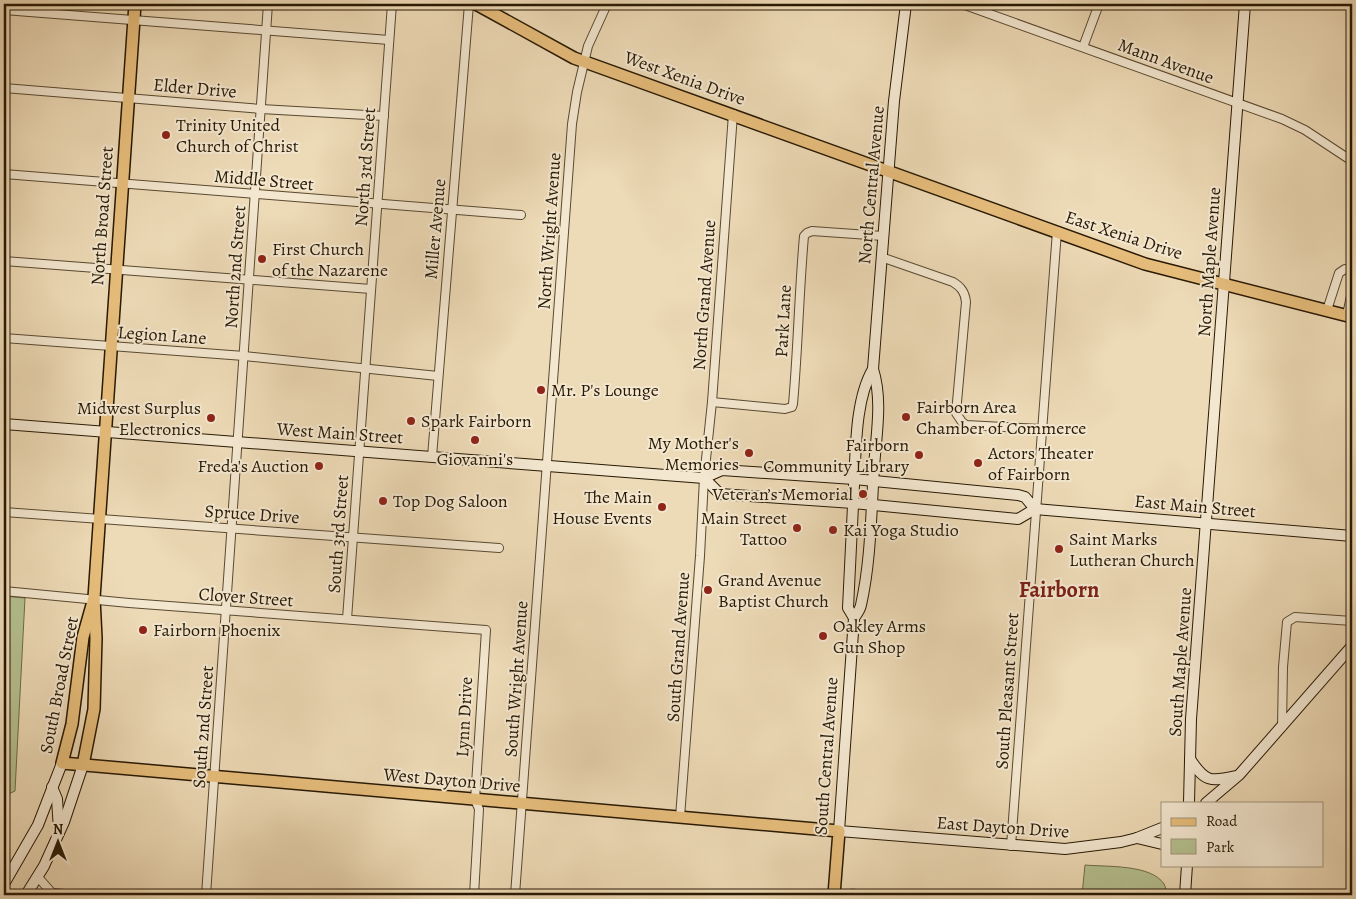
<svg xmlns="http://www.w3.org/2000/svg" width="1356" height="899" viewBox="0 0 1356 899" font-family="Alegreya,serif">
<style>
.green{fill:#b5c090;stroke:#6e6c4a}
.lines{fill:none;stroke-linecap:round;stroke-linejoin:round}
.street-casing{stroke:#594930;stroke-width:10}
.secondary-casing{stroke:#281904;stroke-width:12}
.primary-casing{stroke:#281904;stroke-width:14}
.street{stroke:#f3e7d0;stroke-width:8}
.secondary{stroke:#f3e7d0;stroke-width:10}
.primary{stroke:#e6bd7b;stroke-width:11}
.rail{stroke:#281904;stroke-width:2.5;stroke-dasharray:9 9;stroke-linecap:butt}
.poi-dot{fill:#8f2418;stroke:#f3e7d0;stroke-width:2}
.labels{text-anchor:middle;stroke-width:4;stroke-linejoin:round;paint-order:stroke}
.street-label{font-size:18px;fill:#281904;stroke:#f3e7d0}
.poi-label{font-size:18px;fill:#281904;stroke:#f3e7d0;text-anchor:start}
.district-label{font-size:22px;font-weight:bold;fill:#7a1f14;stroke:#f3e7d0}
</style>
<rect width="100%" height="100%" fill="#eddab6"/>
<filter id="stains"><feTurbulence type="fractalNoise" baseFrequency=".004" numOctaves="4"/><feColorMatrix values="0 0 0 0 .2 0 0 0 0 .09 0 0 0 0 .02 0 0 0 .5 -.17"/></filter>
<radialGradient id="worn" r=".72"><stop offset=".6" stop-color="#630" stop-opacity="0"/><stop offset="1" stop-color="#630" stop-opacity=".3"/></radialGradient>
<g class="green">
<polygon points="4,596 25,598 15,791 4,796"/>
<path d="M1085,865C1106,867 1151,864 1164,884C1166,887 1166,892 1168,895H1082Z"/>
<polygon points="851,889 922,895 850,895"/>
</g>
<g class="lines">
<defs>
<g id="street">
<polyline points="962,4 1282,119 1305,130 1352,161"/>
<polyline points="4,10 389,40"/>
<polyline points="1083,47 1099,4"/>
<polyline points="4,88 261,109 384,116"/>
<polyline points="4,174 521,215"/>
<path d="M881,257L953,282C961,287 965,292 966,302L956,413L962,422L966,425L1041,429"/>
<polyline points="4,261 371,289"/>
<polyline points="1327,310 1339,273 1345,269 1352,271"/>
<polyline points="1347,315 1352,291"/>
<polyline points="4,338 244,356 438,376"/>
<path d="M712,402L785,409L792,407L793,404C798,348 799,292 804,236L807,233L812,231L883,236"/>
<polyline points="432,457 469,4"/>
<polyline points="4,512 499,548"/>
<polyline points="4,591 129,603 486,630 475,800 479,809 474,895"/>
<polyline points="347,619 392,4"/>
<polyline points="1282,727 1283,667 1287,622 1295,617 1352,621"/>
<polyline points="680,817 700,556 704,478 712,402 733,114"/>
<polyline points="1011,846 1057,231"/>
<polyline points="37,876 52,893 76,895"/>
<polyline points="206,895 268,4"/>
<polyline points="515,895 572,124 577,92 588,46 607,4"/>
</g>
<g id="secondary">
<path d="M906,4L894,101L873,369C883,401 876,435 874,468C871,513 871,560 861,605C860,610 857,614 854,618L839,831L1065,849L1121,842L1137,838L1162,828"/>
<polyline points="4,424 704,478 722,470 854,479 1018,495 1025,497 1035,509"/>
<polyline points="704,478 720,494 853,503 1018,519 1035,509 1352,536"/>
<path d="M854,618L848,608C850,567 852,526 854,485C856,450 855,399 873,369"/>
<path d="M1190,759C1205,782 1210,782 1236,776"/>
<polyline points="52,787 57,799 59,830"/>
<polyline points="1189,803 1191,719 1245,4"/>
<polyline points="1206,803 1239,775 1352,646"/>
<polyline points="1137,838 1162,844"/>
<polyline points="4,884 38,825 62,763"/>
<polyline points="26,895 44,866 64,822 83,765"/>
<polyline points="1185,895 1187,865"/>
</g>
<g id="primary">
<polyline points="476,4 574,58 1145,264 1352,317"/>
<polyline points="94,598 83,637 72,724 62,763 839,831 834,895"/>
<polyline points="83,765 94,709 96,638 94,598 135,4"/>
</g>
</defs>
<use href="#street" class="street-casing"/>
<use href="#secondary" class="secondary-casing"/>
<use href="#primary" class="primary-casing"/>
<use href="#street" class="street"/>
<use href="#secondary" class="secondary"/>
<use href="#primary" class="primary"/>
<polyline class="rail" points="1349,895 1352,891"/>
</g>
<g class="poi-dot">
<circle cx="166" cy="135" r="5"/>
<circle cx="262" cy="259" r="5"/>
<circle cx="541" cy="390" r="5"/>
<circle cx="906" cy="417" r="5"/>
<circle cx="211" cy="418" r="5"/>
<circle cx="411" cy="421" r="5"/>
<circle cx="475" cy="440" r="5"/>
<circle cx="749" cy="453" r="5"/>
<circle cx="919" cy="455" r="5"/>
<circle cx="978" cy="463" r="5"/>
<circle cx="319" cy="466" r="5"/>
<circle cx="863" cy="494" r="5"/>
<circle cx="383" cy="501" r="5"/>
<circle cx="662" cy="507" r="5"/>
<circle cx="797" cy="528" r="5"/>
<circle cx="833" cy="530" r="5"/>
<circle cx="1059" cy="549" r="5"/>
<circle cx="708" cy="590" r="5"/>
<circle cx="143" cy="630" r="5"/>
<circle cx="823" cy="636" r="5"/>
</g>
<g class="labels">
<g class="street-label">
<text transform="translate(1166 61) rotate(20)" y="6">Mann Avenue</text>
<text transform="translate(685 78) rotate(20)" y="6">West Xenia Drive</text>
<text transform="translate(195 88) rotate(5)" y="6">Elder Drive</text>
<text transform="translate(365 167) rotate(-86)" y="6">North 3rd Street</text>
<text transform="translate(264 180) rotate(5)" y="6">Middle Street</text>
<text transform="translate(871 185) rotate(-85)" y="6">North Central Avenue</text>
<text transform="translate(102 216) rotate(-86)" y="6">North Broad Street</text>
<text transform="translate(435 229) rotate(-85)" y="6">Miller Avenue</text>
<text transform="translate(549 231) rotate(-86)" y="6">North Wright Avenue</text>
<text transform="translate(1124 235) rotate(18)" y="6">East Xenia Drive</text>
<text transform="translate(1209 262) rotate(-86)" y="6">North Maple Avenue</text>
<text transform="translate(235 267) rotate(-86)" y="6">North 2nd Street</text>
<text transform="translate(704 295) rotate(-86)" y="6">North Grand Avenue</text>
<text transform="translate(783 321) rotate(-87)" y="6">Park Lane</text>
<text transform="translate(162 335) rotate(4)" y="6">Legion Lane</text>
<text transform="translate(340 433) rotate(4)" y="6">West Main Street</text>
<text transform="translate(1195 506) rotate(5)" y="6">East Main Street</text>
<text transform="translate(252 514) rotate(4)" y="6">Spruce Drive</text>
<text transform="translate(338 534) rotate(-86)" y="6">South 3rd Street</text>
<text transform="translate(246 597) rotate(4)" y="6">Clover Street</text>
<text transform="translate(678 647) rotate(-86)" y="6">South Grand Avenue</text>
<text transform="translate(1180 662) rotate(-86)" y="6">South Maple Avenue</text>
<text transform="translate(516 679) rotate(-86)" y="6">South Wright Avenue</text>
<text transform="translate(59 685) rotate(-79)" y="6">South Broad Street</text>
<text transform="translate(1007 691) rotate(-86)" y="6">South Pleasant Street</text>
<text transform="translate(464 717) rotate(-87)" y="6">Lynn Drive</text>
<text transform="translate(203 727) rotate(-86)" y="6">South 2nd Street</text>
<text transform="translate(826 756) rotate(-86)" y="6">South Central Avenue</text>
<text transform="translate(452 780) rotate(5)" y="6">West Dayton Drive</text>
<text transform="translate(1003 827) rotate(4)" y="6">East Dayton Drive</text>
</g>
<g class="poi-label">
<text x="176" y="131">Trinity United<tspan x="176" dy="21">Church of Christ</tspan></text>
<text x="272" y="255">First Church<tspan x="272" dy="21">of the Nazarene</tspan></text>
<text x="551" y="396">Mr. P's Lounge</text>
<text x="916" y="413">Fairborn Area<tspan x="916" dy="21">Chamber of Commerce</tspan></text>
<text x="201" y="414" text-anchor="end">Midwest Surplus<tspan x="201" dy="21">Electronics</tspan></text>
<text x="421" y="427">Spark Fairborn</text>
<text x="739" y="449" text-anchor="end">My Mother's<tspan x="739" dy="21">Memories</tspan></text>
<text x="909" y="451" text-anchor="end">Fairborn<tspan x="909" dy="21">Community Library</tspan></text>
<text x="988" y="459">Actors Theater<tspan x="988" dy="21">of Fairborn</tspan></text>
<text x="475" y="465" text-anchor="middle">Giovanni's</text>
<text x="309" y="472" text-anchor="end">Freda's Auction</text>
<text x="853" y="500" text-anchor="end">Veteran’s Memorial</text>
<text x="652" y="503" text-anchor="end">The Main<tspan x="652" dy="21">House Events</tspan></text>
<text x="393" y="507">Top Dog Saloon</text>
<text x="787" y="524" text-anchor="end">Main Street<tspan x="787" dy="21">Tattoo</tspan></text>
<text x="843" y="536">Kai Yoga Studio</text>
<text x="1069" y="545">Saint Marks<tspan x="1069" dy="21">Lutheran Church</tspan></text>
<text x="718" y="586">Grand Avenue<tspan x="718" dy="21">Baptist Church</tspan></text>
<text x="833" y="632">Oakley Arms<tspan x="833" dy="21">Gun Shop</tspan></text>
<text x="153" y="636">Fairborn Phoenix</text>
</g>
<g class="district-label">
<text x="1059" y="597">Fairborn</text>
</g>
</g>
<rect width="1356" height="899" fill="none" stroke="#eddab6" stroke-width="20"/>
<rect x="5" y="5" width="1346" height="889" fill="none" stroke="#281904" stroke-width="2.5"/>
<rect x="10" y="10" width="1336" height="879" fill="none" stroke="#281904"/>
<rect x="1161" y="802" width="162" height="65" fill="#f3e7d0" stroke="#a2957e"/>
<rect x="1171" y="818" width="25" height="8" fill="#e6bd7b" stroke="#a2957e"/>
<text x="1206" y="826" font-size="15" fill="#281904">Road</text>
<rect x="1171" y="839" width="25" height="15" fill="#b5c090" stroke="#a2957e"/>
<text x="1206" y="852" font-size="15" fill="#281904">Park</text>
<g transform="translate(58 842)" stroke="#f3e7d0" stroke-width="4" paint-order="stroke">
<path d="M0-4L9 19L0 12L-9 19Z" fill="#281904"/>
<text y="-8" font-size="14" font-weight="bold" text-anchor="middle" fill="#281904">N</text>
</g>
<rect width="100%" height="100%" filter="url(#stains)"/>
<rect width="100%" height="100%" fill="url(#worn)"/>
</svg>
